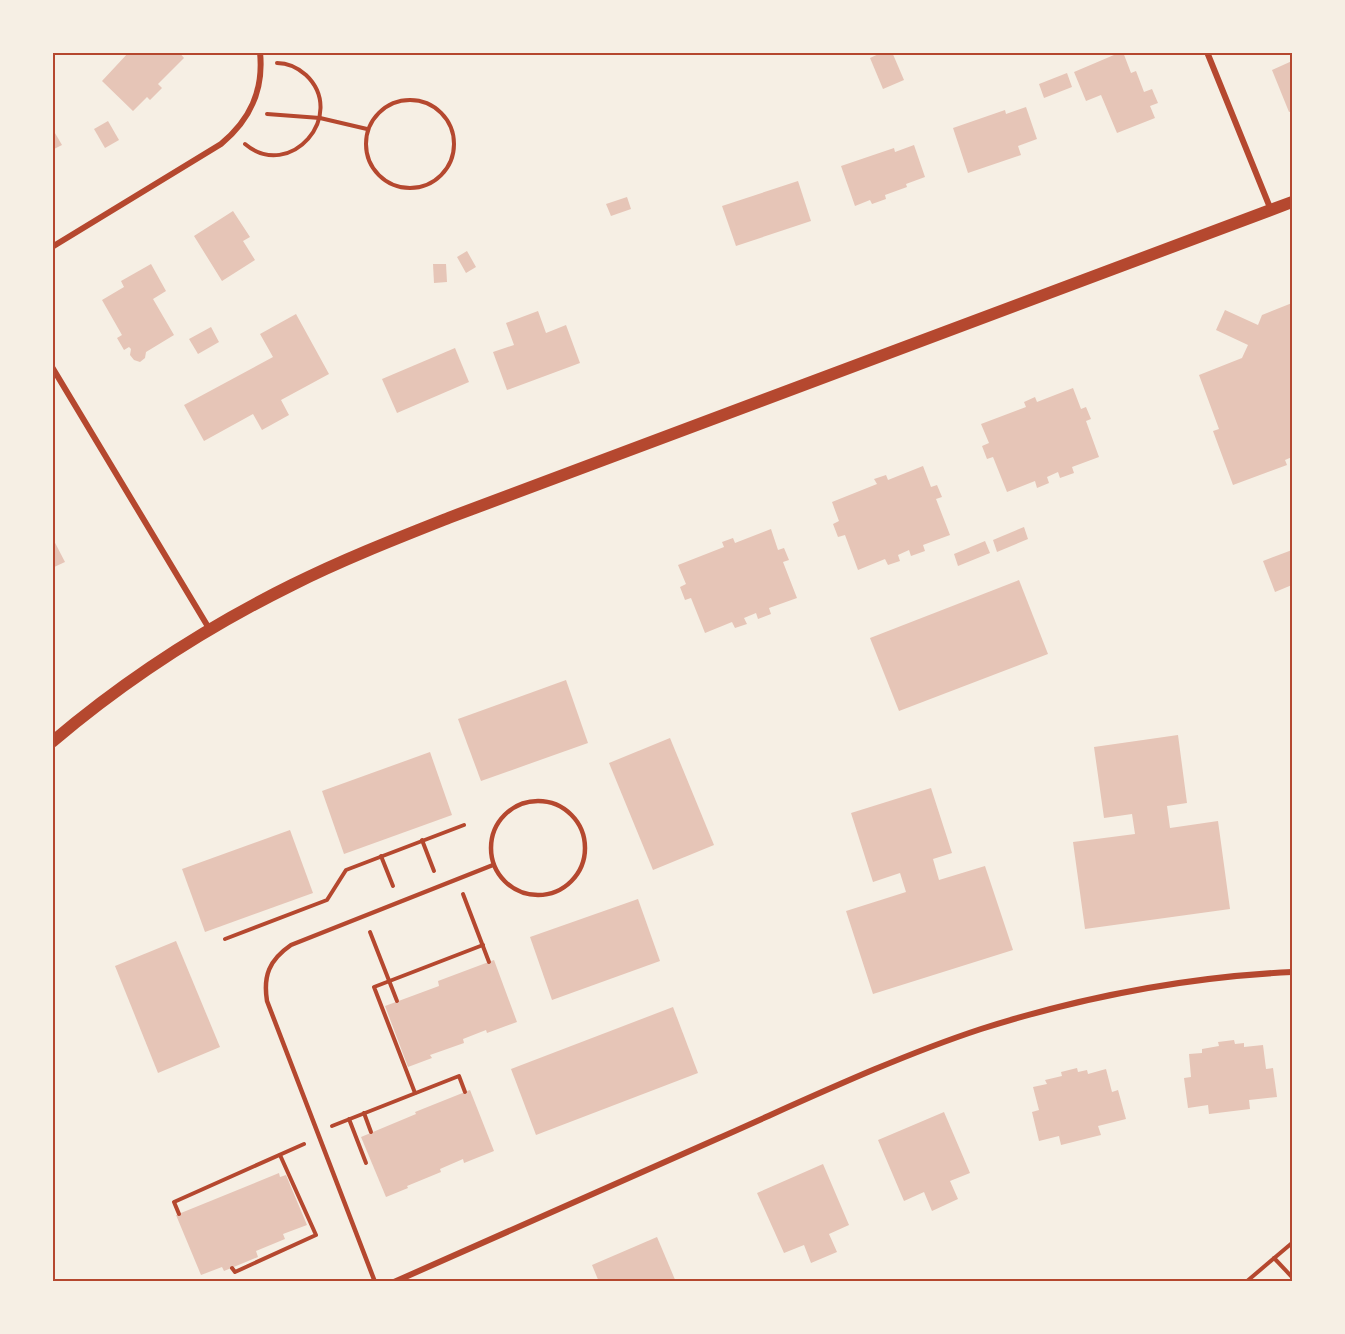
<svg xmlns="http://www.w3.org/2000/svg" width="1345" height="1334" viewBox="0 0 1345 1334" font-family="Rubik,sans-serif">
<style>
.building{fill:#e6c5b7}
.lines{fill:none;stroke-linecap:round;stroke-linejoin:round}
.path{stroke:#b5482f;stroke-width:4}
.service{stroke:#b5482f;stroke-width:4.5}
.minor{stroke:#b5482f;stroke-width:6}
.secondary{stroke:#b5482f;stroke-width:12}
.neatline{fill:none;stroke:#b5482f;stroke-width:2}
</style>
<rect width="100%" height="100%" fill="#f6efe4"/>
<g class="building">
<polygon points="129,52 179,52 184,58 158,84 162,88 150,100 147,97 133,111 102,81"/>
<polygon points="883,52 892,52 904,80 883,89 870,58"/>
<polygon points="1121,52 1123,52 1131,73 1136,71 1144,92 1152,89 1158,103 1150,106 1155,118 1117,133 1101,95 1086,101 1074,72"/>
<polygon points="1292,61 1292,111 1289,112 1272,70"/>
<polygon points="1067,73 1072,87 1044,98 1039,84"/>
<polygon points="1026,107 1037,139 1018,146 1021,155 968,173 953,128 1005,110 1006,114"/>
<polygon points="108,121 119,140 105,148 94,129"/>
<polygon points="52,128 62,145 52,150"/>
<polygon points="914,145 925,177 906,184 907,187 885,195 886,199 872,204 870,200 855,206 841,166 894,148 895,152"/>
<polygon points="798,181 811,221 736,246 722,206"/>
<polygon points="627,197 631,209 611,216 606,204"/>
<polygon points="233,211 250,237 243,241 255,260 222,281 194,236"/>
<polygon points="467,251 476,267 466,273 457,257"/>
<polygon points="151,264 166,291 153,299 174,335 146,352 145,358 140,362 134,360 130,355 131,349 129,347 124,350 117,338 122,335 102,300 124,287 121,281"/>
<polygon points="433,264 446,264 447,282 434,283"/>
<polygon points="1292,303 1292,457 1285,460 1287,465 1233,485 1213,431 1219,429 1199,375 1242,358 1248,345 1216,330 1225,310 1258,325 1262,315"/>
<polygon points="538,311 546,333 566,325 580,363 507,390 493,352 514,345 506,323"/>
<polygon points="296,314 329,374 281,400 289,415 262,430 253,414 204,441 184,405 273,357 260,334"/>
<polygon points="211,327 219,342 198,354 189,339"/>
<polygon points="455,348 469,382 397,413 382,379"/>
<polygon points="1073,388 1081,409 1086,407 1091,419 1086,421 1099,457 1072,467 1074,473 1060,478 1058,472 1047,477 1049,483 1037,488 1035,481 1007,492 993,457 987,459 982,446 989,443 981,424 1026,407 1024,402 1035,397 1037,402"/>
<polygon points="923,466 931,487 937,485 942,497 936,499 950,535 923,545 925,551 911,556 909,550 898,555 900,561 888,565 885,559 858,570 845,535 838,537 833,524 839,521 832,502 877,484 874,479 886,475 888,480"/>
<polygon points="1024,527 1028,539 997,552 993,540"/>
<polygon points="771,529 778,550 784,548 789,560 783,562 797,598 769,608 771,614 758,619 756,613 744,618 747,624 735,628 732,622 705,633 691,598 685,600 680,587 686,584 678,565 724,547 722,542 733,538 735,543"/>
<polygon points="52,537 65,562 52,568"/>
<polygon points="985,541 990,553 958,566 954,554"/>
<polygon points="1292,550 1292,585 1275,592 1263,561"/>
<polygon points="1019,580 1048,654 899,711 870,638"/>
<polygon points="566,680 588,743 481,781 458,719"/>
<polygon points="1178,735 1187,803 1167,806 1170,828 1218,821 1230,909 1085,929 1073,842 1135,834 1132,814 1104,818 1094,747"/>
<polygon points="670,738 714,845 653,870 609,763"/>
<polygon points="430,752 452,815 344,854 322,791"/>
<polygon points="931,788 952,853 933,859 939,880 985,866 1013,950 873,994 846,911 906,892 900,873 873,882 851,813"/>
<polygon points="290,830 313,893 205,932 182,869"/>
<polygon points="638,899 660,961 552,1000 530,937"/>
<polygon points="176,941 220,1047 158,1073 115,966"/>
<polygon points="494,960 517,1022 487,1033 486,1030 463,1039 464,1043 430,1055 432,1058 408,1067 385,1006 439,986 438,981"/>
<polygon points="673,1007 698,1073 536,1135 511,1069"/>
<polygon points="1234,1040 1235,1044 1244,1043 1244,1047 1263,1045 1266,1069 1273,1068 1277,1097 1249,1100 1250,1109 1209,1114 1208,1105 1188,1108 1184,1078 1191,1077 1189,1054 1202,1053 1202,1049 1219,1046 1218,1042"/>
<polygon points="1077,1068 1078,1072 1087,1070 1088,1074 1106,1069 1112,1092 1118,1090 1126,1119 1098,1126 1101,1135 1061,1145 1059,1136 1039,1141 1032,1112 1039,1110 1033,1087 1047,1084 1045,1080 1062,1076 1061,1072"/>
<polygon points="470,1090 494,1151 464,1163 463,1159 440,1169 441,1172 407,1186 408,1188 386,1197 361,1137 416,1114 415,1112"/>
<polygon points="944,1112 970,1173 950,1181 958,1199 932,1211 924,1192 904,1201 878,1140"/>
<polygon points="823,1164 849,1225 829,1234 837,1252 811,1263 804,1245 784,1253 757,1193"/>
<polygon points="279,1173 280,1177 286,1175 307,1225 283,1234 285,1239 256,1251 258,1257 224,1271 222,1267 201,1275 176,1215"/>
<polygon points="657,1237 676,1282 599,1282 592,1265"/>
</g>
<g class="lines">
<g class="path">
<circle cx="410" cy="144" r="44"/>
<polyline points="267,114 320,118 367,129"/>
<path d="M245,144C290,182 348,115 306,75C297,67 288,63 277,63"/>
<polyline points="422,840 434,871"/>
<polyline points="381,856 393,886"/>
<polyline points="463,894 489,962"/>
<polyline points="370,932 397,1001"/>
<polyline points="225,939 327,900 346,870 464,825"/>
<polyline points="415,1093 374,987 483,945"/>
<polyline points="364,1113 371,1132"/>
<polyline points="349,1119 366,1163"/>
<polyline points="332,1126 459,1076 465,1092"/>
<polyline points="179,1214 174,1202 304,1144"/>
<polyline points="1274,1258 1292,1277"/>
<polyline points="232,1268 235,1272 316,1235 280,1155"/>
<polyline points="1246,1282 1292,1243"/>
</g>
<g class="service">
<circle cx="538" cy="848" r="47"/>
<path d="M375,1282L267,1001C263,976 269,960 291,945L493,865"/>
</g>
<g class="minor">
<polyline points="1207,52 1271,210"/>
<path d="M52,247L221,144C250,120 264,91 260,52"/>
<polyline points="52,367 210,630"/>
<path d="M394,1282C503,1234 611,1186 719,1138C805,1100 893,1058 981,1029C1082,997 1187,977 1292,972"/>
</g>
<path class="secondary" d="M52,742C125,680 207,627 292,585C344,559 398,538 451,517L1292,202"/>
</g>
<rect width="1345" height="1334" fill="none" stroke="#f6efe4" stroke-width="108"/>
<rect x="54" y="54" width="1237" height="1226" class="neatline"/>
</svg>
